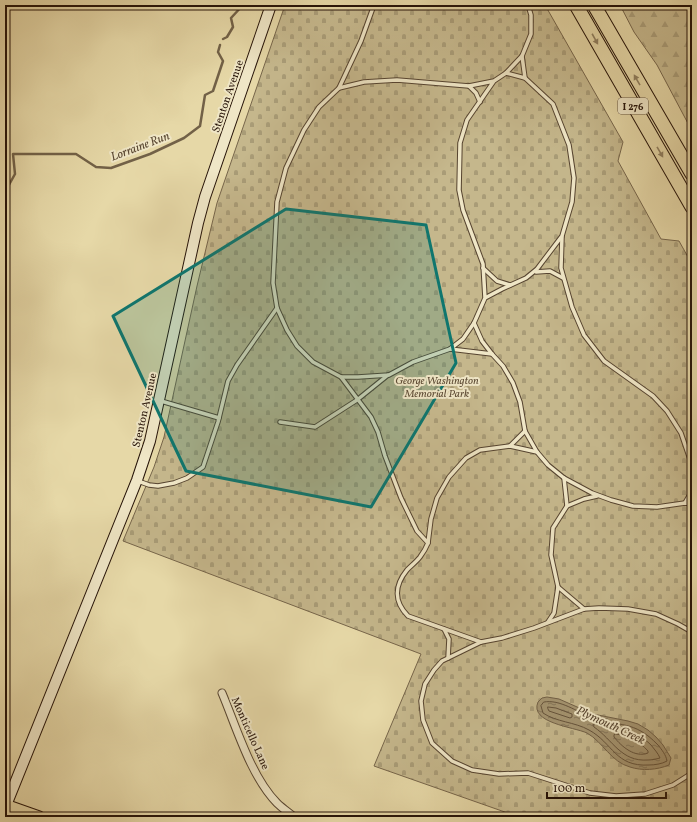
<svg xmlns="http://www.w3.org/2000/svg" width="697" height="822" viewBox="0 0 697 822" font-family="Vollkorn,serif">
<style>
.forest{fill:url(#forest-firs);stroke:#76654a}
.cemetery{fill:url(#cemetery-stones);stroke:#76654a}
.water{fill:url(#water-ripples);stroke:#726147}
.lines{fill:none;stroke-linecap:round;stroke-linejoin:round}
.shore{stroke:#66543c;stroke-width:1}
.stream{stroke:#726147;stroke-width:2.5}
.service-casing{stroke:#564430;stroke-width:5.5}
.minor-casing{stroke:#564430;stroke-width:9}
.secondary-casing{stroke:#261308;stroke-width:12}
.primary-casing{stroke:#261308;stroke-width:13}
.motorway-casing{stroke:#261308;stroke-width:15}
.service{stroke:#efe6c6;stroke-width:3.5}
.minor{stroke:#efe6c6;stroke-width:7}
.secondary{stroke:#efe6c6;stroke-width:10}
.primary{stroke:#e6d8a7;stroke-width:11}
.motorway{stroke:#e6d8a7;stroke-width:13}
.oneway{fill:#907f5f}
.marked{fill:#0f766e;fill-opacity:0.2;stroke:#0f766e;stroke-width:3;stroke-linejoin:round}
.labels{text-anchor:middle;stroke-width:4;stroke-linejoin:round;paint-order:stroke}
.shield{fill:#efe6c6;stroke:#625241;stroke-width:1}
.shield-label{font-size:10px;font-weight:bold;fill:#261308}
.street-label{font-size:11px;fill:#261308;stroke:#efe6c6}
.park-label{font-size:11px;font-style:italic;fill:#5e4c36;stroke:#efe6c6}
.water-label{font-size:12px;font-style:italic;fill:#594732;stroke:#efe6c6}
</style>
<defs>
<pattern id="forest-firs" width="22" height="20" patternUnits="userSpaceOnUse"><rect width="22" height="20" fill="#c5b78c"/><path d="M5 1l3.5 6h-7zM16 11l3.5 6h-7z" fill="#a99c77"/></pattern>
<pattern id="cemetery-stones" width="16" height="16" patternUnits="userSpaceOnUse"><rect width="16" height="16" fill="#c5b78c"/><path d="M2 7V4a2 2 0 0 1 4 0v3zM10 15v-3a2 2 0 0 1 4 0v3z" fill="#a99c77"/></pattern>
<pattern id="water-ripples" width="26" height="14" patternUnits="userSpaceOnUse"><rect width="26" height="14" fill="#a59571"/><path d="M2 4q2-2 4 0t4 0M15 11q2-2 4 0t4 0" fill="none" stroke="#86785b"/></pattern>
</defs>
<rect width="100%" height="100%" fill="#e6d8a7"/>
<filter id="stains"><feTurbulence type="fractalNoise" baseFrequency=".005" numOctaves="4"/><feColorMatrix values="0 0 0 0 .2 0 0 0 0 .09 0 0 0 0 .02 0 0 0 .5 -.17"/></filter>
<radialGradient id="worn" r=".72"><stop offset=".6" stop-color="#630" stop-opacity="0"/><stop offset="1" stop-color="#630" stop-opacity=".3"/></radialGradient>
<polygon class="forest" points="620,5 692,5 692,131 657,65 634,32"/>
<polygon class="cemetery" points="285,5 545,5 623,142 618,161 661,239 679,241 692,264 692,817 519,817 374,766 421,654 123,541 154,467 164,437 197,286 217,203"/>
<path class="water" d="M547,697L559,699L593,714L628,721L638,724L648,730L656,737L663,745L671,758L669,765C657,770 642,771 630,767C611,762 603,742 587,733C574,727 529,723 538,702L542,698Z"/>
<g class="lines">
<g class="shore">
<path d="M544,702C560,699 577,712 591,717C620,728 633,719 658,745C662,750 666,755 667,761C662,764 654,765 649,765C615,767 613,743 589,730C575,722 556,722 543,713L541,706Z"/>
<polygon points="548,707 556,708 572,714 572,717 570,718 549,711 548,709"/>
<path d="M595,724C616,728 635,729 651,745C654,749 658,753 660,758C656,759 652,760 648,760C621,762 613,740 594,727L593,725Z"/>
<path d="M616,734C629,736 639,741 648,751V753C635,758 622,747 614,737V735Z"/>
</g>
<g class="stream">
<polyline points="223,39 227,37 233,27 231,18 243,5"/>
<polyline points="5,192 15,174 13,154 76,154 96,167 111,168 150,154 184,138 200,126 205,95 213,91 223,61 218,52 220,45"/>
</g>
<defs>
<g id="service">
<polyline points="522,56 525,78"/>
<polyline points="506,73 522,56 531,34 531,15 528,5"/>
<polyline points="469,86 476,93 480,102"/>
<polyline points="339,88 361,41 374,5"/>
<polyline points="562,237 561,268 572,307 584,335 604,361 653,396 667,411 681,433 692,465"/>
<polyline points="483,268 497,281 510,285"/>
<polyline points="536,272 550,271 563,278"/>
<polyline points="485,298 502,289 526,278 537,269 562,236 572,202 574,178 569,145 553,104 525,78 506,73 494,81 467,120 460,143 459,190 463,210 483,264 485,298 474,323 463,339 450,349 413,362 389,375 358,377 341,377 313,362 297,346 287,330 277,308 273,283 277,202 286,168 304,130 319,107 339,88 364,82 397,80 469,86 494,81"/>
<polyline points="474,323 482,341 492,354 503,366 513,383 520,402 525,431 537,452"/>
<polyline points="450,349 492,354"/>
<path d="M341,377L371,417L378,432L385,456L401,498L417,531L428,543C426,548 423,553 420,557C416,562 411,566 407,570C394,586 394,602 408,616L481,642L502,638L534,628L584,609L599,608L628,609L656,614L678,624L692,632"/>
<polyline points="161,401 219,418"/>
<polyline points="280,422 315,427 357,400 388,375"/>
<polyline points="510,446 525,431"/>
<polyline points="138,481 149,485 158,486 174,483 187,478 203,467 218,422 228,381 237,365 277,308"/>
<polyline points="685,503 692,491"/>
<polyline points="567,506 584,499 597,496"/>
<polyline points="428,543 431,519 437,498 449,477 466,458 480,450 510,446 537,452 548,465 564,478 592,493 611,500 633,506 657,507 685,503 692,504"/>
<polyline points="558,587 584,609"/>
<polyline points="548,622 554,613 558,587 551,555 553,528 567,506 564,478"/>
<polyline points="444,629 449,639 448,658"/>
<polyline points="481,642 442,661 434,670 425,684 421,701 423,720 432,743 452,761 472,770 499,774 528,773 590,793 616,796 645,794 673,785 692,773"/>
</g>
<path id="minor" d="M222,693C236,726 251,777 277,803C282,808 288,812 294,817"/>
<polyline id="secondary" points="5,808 137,480 150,441 198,223 205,197 271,5"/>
<polyline id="primary" points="5,805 39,817"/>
<g id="motorway">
<polyline points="576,5 692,207"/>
<polyline points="594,5 692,174"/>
</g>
</defs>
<use href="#service" class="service-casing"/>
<use href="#minor" class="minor-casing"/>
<use href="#secondary" class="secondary-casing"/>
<use href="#primary" class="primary-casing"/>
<use href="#motorway" class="motorway-casing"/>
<use href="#service" class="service"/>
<use href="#minor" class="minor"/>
<use href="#secondary" class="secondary"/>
<use href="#primary" class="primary"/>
<use href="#motorway" class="motorway"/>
</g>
<defs><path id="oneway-solid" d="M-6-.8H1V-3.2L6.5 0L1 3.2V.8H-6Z"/></defs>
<g class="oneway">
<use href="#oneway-solid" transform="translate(595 39) rotate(61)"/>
<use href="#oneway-solid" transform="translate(637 80) rotate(-120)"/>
<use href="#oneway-solid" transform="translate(660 152) rotate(60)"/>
</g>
<path class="marked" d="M286,209L426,225L456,363L371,507L186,471L113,316Z"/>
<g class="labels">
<rect class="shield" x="618" y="98" width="30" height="16" rx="3"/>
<g class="shield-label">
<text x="633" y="110">I 276</text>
</g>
<g class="street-label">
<text transform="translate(227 96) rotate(-71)" y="4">Stenton Avenue</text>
<text transform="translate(144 410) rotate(-77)" y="4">Stenton Avenue</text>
<text transform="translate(251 733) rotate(66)" y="4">Monticello Lane</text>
</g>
<g class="park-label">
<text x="437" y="384">George Washington<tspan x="437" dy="13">Memorial Park</tspan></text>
</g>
<g class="water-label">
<text transform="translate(140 146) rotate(-21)" y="4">Lorraine Run</text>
<text transform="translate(611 725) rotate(25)" y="4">Plymouth Creek</text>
</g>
</g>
<rect width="697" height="822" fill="none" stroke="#e6d8a7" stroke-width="20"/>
<rect x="6" y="6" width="685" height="810" fill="none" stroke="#261308" stroke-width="2"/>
<rect x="10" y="10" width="677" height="802" fill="none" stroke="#261308"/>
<path d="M547 792v6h119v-6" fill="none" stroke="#261308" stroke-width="2"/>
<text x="553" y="792" font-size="12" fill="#261308" stroke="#efe6c6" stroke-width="3" paint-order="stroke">100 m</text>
<rect width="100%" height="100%" filter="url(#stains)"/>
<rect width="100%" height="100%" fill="url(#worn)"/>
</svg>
